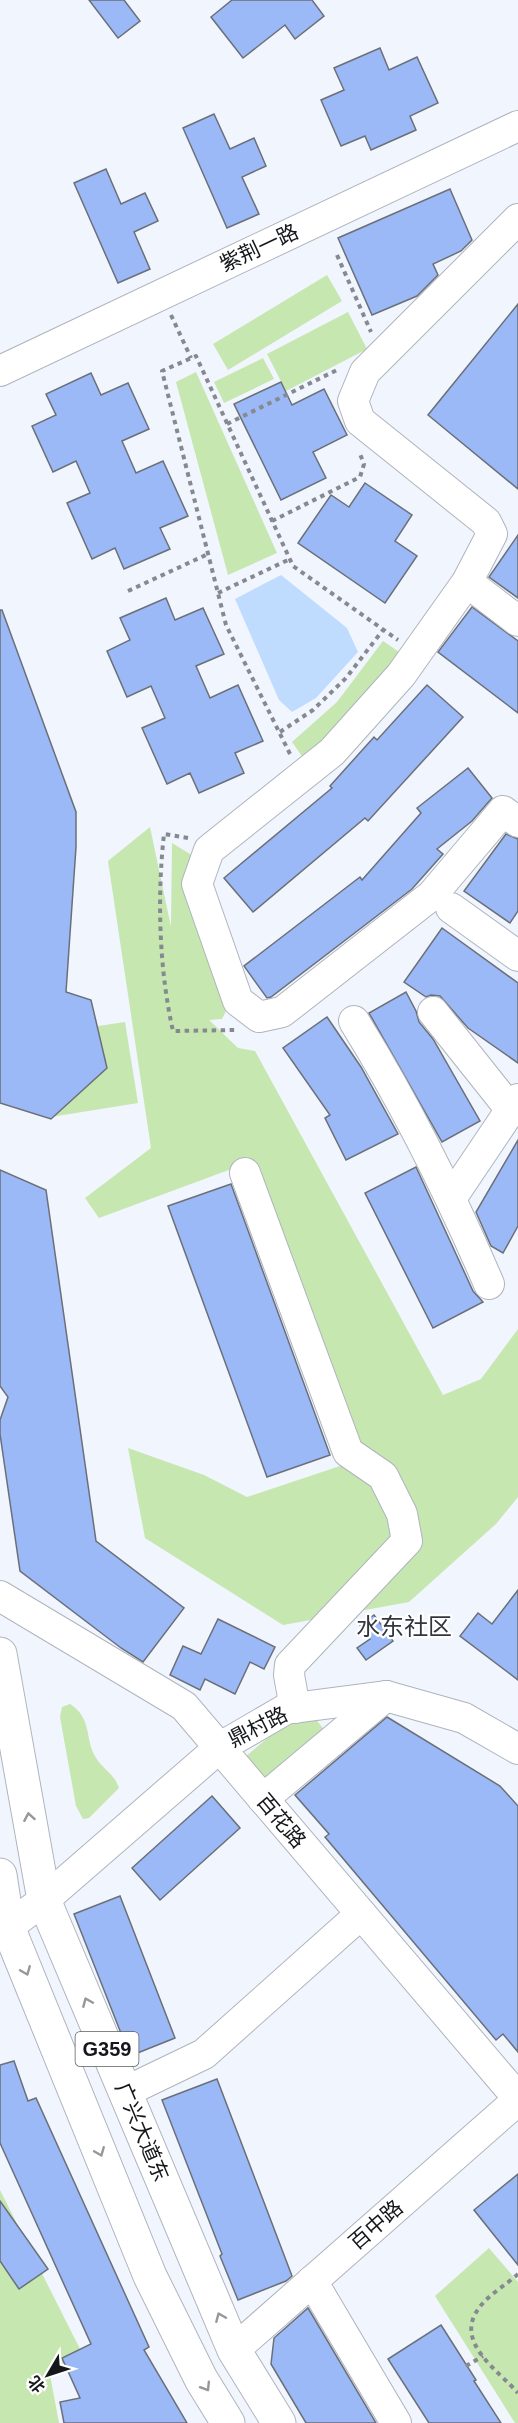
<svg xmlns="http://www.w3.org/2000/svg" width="518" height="2423" viewBox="0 0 518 2423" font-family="Arial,'Noto Sans SC',sans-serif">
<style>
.green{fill:#c6e7b0}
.water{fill:#bfdcfe}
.building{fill:#9bb9f7;stroke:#6b6f78;stroke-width:1.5}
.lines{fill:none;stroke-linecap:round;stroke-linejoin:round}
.minor-casing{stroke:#afb4bd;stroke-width:32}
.highway-casing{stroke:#afb4bd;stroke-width:35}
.path{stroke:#868a90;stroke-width:4;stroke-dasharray:4.5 4.5;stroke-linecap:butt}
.minor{stroke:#fff;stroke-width:30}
.highway{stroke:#fff;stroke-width:33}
.oneway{stroke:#969798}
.labels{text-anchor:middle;stroke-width:4.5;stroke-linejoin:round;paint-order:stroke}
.shield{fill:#fff;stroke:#5b5d5f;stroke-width:1.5}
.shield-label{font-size:20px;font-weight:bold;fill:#15171a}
.street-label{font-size:21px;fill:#15171a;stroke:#fff}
.quarter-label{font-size:24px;fill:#33363e;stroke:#fff}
</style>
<rect width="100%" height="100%" fill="#f0f5fe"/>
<g class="green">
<polygon points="327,275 342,301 228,370 213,344"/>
<polygon points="348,312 367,349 286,391 267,354"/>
<polygon points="263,358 274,379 224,403 214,382"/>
<polygon points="196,372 277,553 228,575 176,382"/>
<polygon points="383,641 402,654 353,717 304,759 292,742 337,702"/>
<polygon points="150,827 171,927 172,843 195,857 227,1009 222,1019 209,1020 238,1048 255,1051 443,1395 481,1379 518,1329 518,1497 496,1524 409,1602 283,1625 145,1538 128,1448 204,1475 247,1497 358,1460 253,1161 99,1218 85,1198 151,1148 108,861"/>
<polygon points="125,1022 138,1103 51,1117 38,1035"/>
<path d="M70,1704C93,1719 84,1738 96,1758C103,1769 115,1775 119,1788L89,1818L83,1819L76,1806L60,1717L62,1707Z"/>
<polygon points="313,1716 327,1733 266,1784 244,1758 290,1719"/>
<polygon points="0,2190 80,2349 50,2375 59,2423 0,2423"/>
<polygon points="489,2248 518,2282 518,2423 515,2423 435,2296"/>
</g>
<polygon class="water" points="281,575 347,628 358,652 316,698 292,712 279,700 235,599"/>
<g class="building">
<polygon points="89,0 124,0 140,21 118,38"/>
<polygon points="232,0 312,0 324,16 295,39 285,25 243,58 211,17"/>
<polygon points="380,48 389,70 417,57 438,103 410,116 416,130 371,150 365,136 341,146 321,100 344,90 334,68"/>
<polygon points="214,114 230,149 254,138 266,166 242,177 259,214 227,228 183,128"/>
<polygon points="106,169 121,204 145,193 158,221 134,232 150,269 118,283 74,183"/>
<polygon points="450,189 472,240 461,251 433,264 438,275 417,296 372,315 338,238"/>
<polygon points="518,304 518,489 428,415"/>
<polygon points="91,373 101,395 128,383 149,429 122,441 136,473 163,461 188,516 160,528 170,549 124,569 115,548 92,559 67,503 90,493 76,461 53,472 32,426 56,415 46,394"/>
<polygon points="281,382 292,405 324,389 347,435 313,452 326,478 281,500 234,404"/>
<polygon points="365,483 412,515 395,541 417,556 385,603 298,543 331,495 349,507"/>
<polygon points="518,535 518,598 489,577"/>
<polygon points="166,598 175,620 203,608 224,654 196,666 210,698 238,685 263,741 235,753 244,773 199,793 190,773 167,784 142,728 165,718 151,686 127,697 107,651 130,640 120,618"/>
<polygon points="472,607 518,641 518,713 438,652"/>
<polygon points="0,610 2,610 76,812 76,847 66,992 91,1000 107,1068 51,1119 0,1103"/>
<polygon points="427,685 463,717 368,821 365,818 253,912 224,878 332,788 330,786 374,737 377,740"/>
<polygon points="468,768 492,798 472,821 437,849 443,854 412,889 271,997 267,998 244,966 360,877 362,880 421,813 417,808"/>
<polygon points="506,834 518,839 518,911 510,923 464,891"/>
<polygon points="442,928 518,983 518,1063 468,1028 440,996 431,995 426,997 404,982"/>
<polygon points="406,992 416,1011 419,1022 433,1039 480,1121 442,1142 369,1013"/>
<polygon points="327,1017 361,1067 398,1134 346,1160 325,1118 330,1115 283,1048"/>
<polygon points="518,1140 518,1226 503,1253 491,1246 476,1212"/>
<polygon points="416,1167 473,1291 483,1302 433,1328 365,1193"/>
<polygon points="0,1170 46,1190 96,1541 184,1608 143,1662 121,1648 20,1571 0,1434 0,1420 8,1397 0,1386"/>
<polygon points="231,1184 330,1455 267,1477 168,1206"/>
<polygon points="518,1590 518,1680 460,1636 478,1613 492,1624"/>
<polygon points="374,1615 393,1641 366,1660 357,1648 370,1639 360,1625"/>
<polygon points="218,1619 275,1647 264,1669 250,1662 235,1694 205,1679 200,1690 170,1675 183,1646 201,1654"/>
<polygon points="387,1717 500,1786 518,1806 518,2052 503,2034 496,2040 325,1837 329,1834 295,1795"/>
<polygon points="212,1796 240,1828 160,1900 132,1868"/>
<polygon points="120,1896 175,2038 130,2056 74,1914"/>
<polygon points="14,2061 28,2101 36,2098 149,2347 144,2350 187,2423 64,2423 60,2402 80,2398 62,2358 91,2344 0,2143 0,2065"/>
<polygon points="217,2079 292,2276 286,2281 238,2300 220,2256 222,2254 162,2100"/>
<polygon points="518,2174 518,2265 474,2210"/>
<polygon points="0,2201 48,2269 19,2289 0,2261"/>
<polygon points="308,2308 376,2423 306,2423 271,2364 274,2338"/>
<polygon points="441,2325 476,2380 474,2381 501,2423 429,2423 388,2359"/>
</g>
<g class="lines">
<defs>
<g id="minor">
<polyline points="518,219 365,372 353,401 360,421 486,522 492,534 467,582 401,675 332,752 209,850 197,884 238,1001 259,1017 282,1012 432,895 503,811 518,822"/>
<polyline points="0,371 518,126"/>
<polyline points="467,582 518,621"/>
<polyline points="451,908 518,956"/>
<polyline points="433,1012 511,1110"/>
<path d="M354,1021C406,1105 450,1193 489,1284"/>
<polyline points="245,1173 348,1452 383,1476 402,1514 407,1541 290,1665 289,1675 295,1708"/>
<polyline points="452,1197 518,1099"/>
<polyline points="0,1596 184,1706 518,2098"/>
<polyline points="263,1799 386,1696"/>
<polyline points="0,1930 8,1927 44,1900 219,1748 286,1709 386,1696 464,1718 518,1749"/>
<polyline points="125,2092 204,2054 361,1914"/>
<polyline points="312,2281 396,2423"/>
<polyline points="234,2350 518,2100"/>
</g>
<g id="highway">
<polyline points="0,1654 44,1900 234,2350 279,2423"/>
<polyline points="0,1875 8,1927 150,2276 201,2379 228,2423"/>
</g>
</defs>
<use href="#minor" class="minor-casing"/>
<use href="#highway" class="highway-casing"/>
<g class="path">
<polyline points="337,255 371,332"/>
<polyline points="171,315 191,358"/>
<polyline points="227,424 339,369"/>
<polyline points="272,521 360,477 364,464 360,454"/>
<polyline points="128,591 208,554"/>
<polyline points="218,593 290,559"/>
<polyline points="280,732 313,710 346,678 383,630"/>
<polyline points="290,754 226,625 162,371 196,356 293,566 398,640"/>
<path d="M188,838L164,834C157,897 159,969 173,1031L235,1030"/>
<path d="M518,2274C506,2285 488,2295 479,2308C453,2342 499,2371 518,2393"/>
<polyline points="466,2366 483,2356"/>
</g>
<use href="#minor" class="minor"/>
<use href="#highway" class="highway"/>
</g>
<defs><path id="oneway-chevron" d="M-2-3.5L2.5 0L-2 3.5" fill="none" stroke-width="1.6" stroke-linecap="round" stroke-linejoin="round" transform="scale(1.5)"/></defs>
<g class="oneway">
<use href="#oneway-chevron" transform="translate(29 1817) rotate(-100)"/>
<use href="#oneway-chevron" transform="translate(26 1971) rotate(68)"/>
<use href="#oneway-chevron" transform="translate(87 2002) rotate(-113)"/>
<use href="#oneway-chevron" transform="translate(100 2152) rotate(68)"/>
<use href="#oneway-chevron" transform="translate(220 2317) rotate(-113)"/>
<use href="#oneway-chevron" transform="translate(206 2387) rotate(58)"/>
</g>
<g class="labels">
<rect class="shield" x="75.5" y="2032" width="63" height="34" rx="4.5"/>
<g class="shield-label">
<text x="107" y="2056">G359</text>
</g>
<g class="street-label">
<text transform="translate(259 248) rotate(-25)" y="7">紫荆一路</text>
<text transform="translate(258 1727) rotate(-27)" y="7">鼎村路</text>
<text transform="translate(281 1821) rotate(50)" y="7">百花路</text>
<text transform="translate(142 2132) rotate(67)" y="7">广兴大道东</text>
<text transform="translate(376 2225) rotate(-41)" y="7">百中路</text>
</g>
<g class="quarter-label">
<text x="404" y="1635">水东社区</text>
</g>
</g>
<g transform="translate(48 2375) rotate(231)" stroke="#ffffff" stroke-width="4.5" paint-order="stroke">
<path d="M0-4.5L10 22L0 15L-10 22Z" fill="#15171a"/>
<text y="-9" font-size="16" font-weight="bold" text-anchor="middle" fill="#15171a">北</text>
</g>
</svg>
